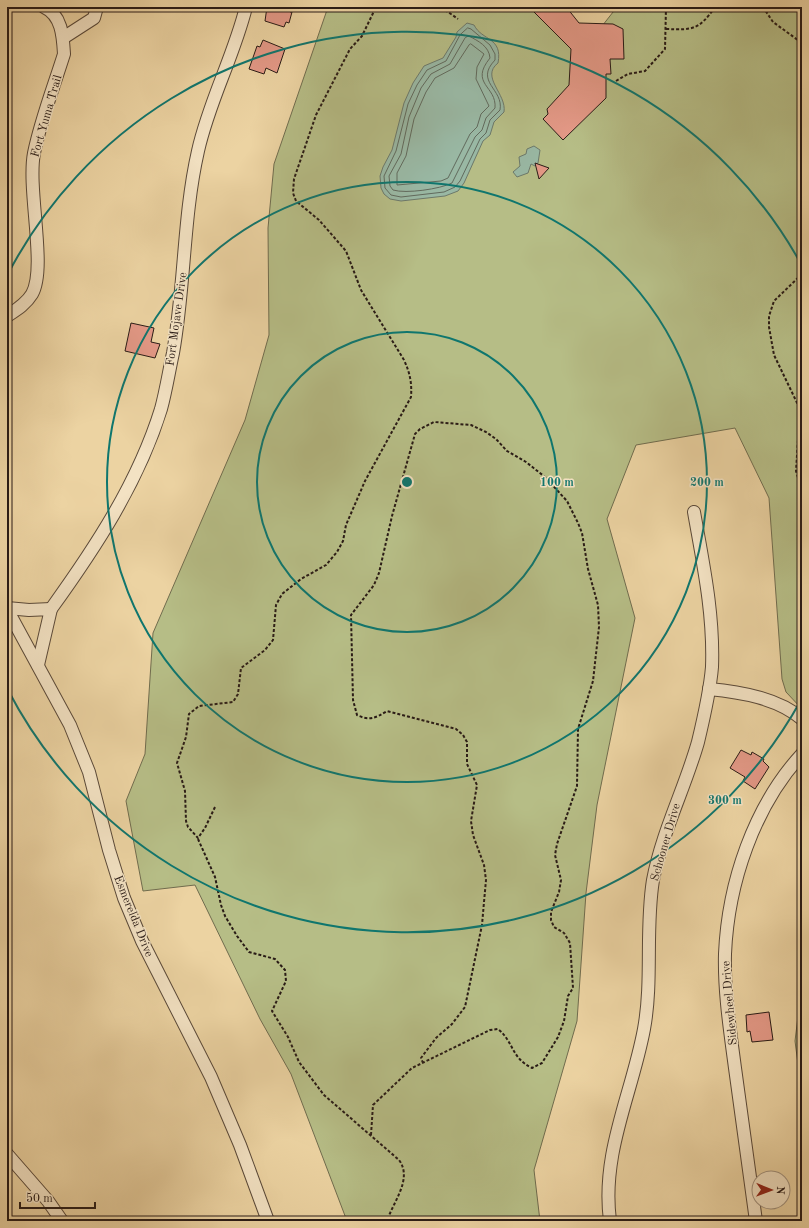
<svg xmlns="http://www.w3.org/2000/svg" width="809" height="1228" viewBox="0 0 809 1228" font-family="'Old Standard TT',serif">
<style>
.green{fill:#b6bd86;stroke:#706c4e}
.water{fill:#99b8a4;stroke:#6c796b}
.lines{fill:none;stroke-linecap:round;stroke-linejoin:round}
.shore{stroke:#616a5d;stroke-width:1}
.building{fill:#e49987;stroke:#291b16}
.minor-casing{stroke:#5a4939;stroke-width:14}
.path{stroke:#291b16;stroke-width:2;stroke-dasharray:3 2;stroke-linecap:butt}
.minor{stroke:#f3e2c3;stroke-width:12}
.ring{fill:none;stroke:#0f766e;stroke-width:2}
.labels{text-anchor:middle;stroke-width:3;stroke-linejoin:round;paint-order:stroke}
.street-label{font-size:12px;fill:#291b16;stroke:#f3e2c3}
.centre{fill:#0f766e;stroke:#f3e2c3;stroke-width:2}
.ring-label{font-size:12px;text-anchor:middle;font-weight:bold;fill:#0f766e;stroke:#f3e2c3;stroke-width:3;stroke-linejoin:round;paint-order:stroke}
</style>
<rect width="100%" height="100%" fill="#ecd3a2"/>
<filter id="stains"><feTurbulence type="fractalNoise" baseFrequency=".005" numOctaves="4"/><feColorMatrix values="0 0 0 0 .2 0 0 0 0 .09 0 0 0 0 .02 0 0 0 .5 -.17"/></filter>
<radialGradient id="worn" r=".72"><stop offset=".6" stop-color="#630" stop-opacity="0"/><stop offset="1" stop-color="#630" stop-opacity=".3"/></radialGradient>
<g class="green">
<polygon points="328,7 548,7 584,49 617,7 802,7 802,709 786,692 782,679 769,498 735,428 636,445 607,519 635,618 597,805 586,893 577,1021 534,1170 540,1221 347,1221 291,1074 260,1019 195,885 143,891 126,801 145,754 153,633 245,420 269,335 268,228 274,164"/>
<polygon points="802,984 802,1095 795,1041"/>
</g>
<g class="water">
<path d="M467,23L474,25C482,41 503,37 498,63C480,77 507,94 504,112L494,122L490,135L483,141L464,183L458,191L445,196L401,201L390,199L384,194L381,188L380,176L383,167L392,150L404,103L413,83L424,66L443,58L456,37L457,32Z"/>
<polygon points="534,146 540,150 538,163 535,166 531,164 528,173 517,177 513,172 520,166 519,157 526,154 527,149"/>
</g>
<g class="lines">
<g class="shore">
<path d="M468,28L471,29L490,45L495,54V60C474,82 504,89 500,110L490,120L486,133L480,139L460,181L455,187L444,192L401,197L391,195L385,188L384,176L396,151L408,104L417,85L427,70L446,61L460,35Z"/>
<path d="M469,36C478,41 489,46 490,58C469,84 497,86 495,108L486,118L482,130L475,137L452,183C440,189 406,194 393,190L390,186L389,176L401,154L409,117L421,88L431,74L450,64L465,38Z"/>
<polygon points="471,44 484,54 477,67 476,79 489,106 481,114 477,127 470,134 448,178 441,181 397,185 397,173 406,156 414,119 426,92 435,78 454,68 469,45"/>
</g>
</g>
<g class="building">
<polygon points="267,7 291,7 290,12 292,12 289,23 286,22 284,27 265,21"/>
<polygon points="529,7 560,7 564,11 567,8 579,23 613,24 623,29 624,59 610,59 611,74 606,74 606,98 563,140 543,119 548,114 547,109 569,85 571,49"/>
<polygon points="263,40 285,49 277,73 266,68 264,74 249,69 257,46 260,47"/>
<polygon points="535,163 549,168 539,179"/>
<polygon points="131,323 154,328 151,342 160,344 155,358 125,351"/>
<polygon points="741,750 751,755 752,752 764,759 763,761 769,767 755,789 743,781 745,777 730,768"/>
<polygon points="769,1012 773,1040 752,1042 750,1031 747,1032 746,1015"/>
</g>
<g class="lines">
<defs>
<g id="minor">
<polyline points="63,38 94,18 97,7"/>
<path d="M7,316C16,310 26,304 32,294C47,268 27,190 34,153C41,119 54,86 64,54C63,37 62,15 44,7"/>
<polyline points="7,608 29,610 51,609 38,665"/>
<polyline points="7,609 70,725 89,772 109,850 124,898 142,941 211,1077 240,1145 268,1221"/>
<path d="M51,609C95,548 138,483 161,409C166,391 169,371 173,353C185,286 183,217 198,151C209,101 234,56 246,7"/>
<path d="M709,689C740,692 778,698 802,719"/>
<polyline points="7,1154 48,1201 62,1221"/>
<path d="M610,1221C601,1153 632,1094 644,1029C653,980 645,929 653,880C662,832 685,788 698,742C704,717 710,692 712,667C714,614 703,563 694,512"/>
<path d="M756,1221C749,1170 742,1119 735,1068C730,1030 724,992 725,954C728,883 754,806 802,754"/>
</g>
</defs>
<use href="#minor" class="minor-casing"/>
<g class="path">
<polyline points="441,7 458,19"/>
<polyline points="763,7 773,22 802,43"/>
<path d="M666,29C693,30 699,30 715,7"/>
<polyline points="616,81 628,74 645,71 665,49 666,7"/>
<polyline points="802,274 774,301 769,316 769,327 774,355 800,409 796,471 802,491"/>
<path d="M215,807L205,828L198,838L188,827L186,821L185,791L177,763L186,737L189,714L199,706L233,702L238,694L241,668L265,650L273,640L276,605L282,594L301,579L326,565L337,552L343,541L346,525L365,481L411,397C412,383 410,373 404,360L361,290L346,251L319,220L296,201L293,193L294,179L316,115L350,49L362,36L376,7"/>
<path d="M198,839L215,877L221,905L225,916L237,936L249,952L275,959L285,970L286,981L272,1011L288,1037L299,1062L324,1095L399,1160C413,1179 393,1202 387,1221"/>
<path d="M371,1135L373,1105L412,1068L490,1030L498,1029C514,1042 511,1058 532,1068L542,1063L558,1037L564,1021L568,996L573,988L570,943L564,933L554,927L551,920V912L559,892L561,880L555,855L557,844L577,786L578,729L593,681L599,627L598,605L588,569L582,533L578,523L567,501L545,477L526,462L507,451L496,439L486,432L471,425L434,422L420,429L415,434L392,516L379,573L374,585L351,615L353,700L357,715C369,721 376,718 387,711L456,729L463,735L467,742V764L477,785L471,821L473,835L484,865L486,880L484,902L482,925L465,1007L452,1024L436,1038L421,1058L423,1063"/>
</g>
<use href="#minor" class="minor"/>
</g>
<g class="ring">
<circle cx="407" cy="482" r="150"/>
<circle cx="407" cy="482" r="300"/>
<path d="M801 700A450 450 0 0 1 8 690M8 274A450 450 0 0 1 801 264"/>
</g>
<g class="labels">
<g class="street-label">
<text transform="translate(46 116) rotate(-74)" y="4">Fort Yuma Trail</text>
<text transform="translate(176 319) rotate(-82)" y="4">Fort Mojave Drive</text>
<text transform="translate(665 842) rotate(-74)" y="4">Schooner Drive</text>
<text transform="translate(134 916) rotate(68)" y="4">Esmerelda Drive</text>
<text transform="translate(729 1003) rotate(-95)" y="4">Sidewheel Drive</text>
</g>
</g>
<circle cx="407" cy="482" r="6" class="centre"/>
<g class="ring-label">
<text x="557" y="486">100 m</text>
<text x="707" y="486">200 m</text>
<text x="725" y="804">300 m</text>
</g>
<rect width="809" height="1228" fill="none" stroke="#ecd3a2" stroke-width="24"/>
<rect x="8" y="8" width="793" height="1212" fill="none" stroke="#291b16" stroke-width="2"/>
<rect x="12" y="12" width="785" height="1204" fill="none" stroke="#291b16"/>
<g transform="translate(771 1190) rotate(91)"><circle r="19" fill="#f3e2c3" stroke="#a2927e"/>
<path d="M0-3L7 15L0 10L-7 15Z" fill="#8f2418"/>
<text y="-6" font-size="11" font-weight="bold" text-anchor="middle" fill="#291b16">N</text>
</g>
<path d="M20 1202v6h75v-6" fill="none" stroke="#291b16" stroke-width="2"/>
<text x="26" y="1202" font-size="12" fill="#291b16" stroke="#f3e2c3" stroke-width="3" paint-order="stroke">50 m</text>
<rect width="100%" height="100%" filter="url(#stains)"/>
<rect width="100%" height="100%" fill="url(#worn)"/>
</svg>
